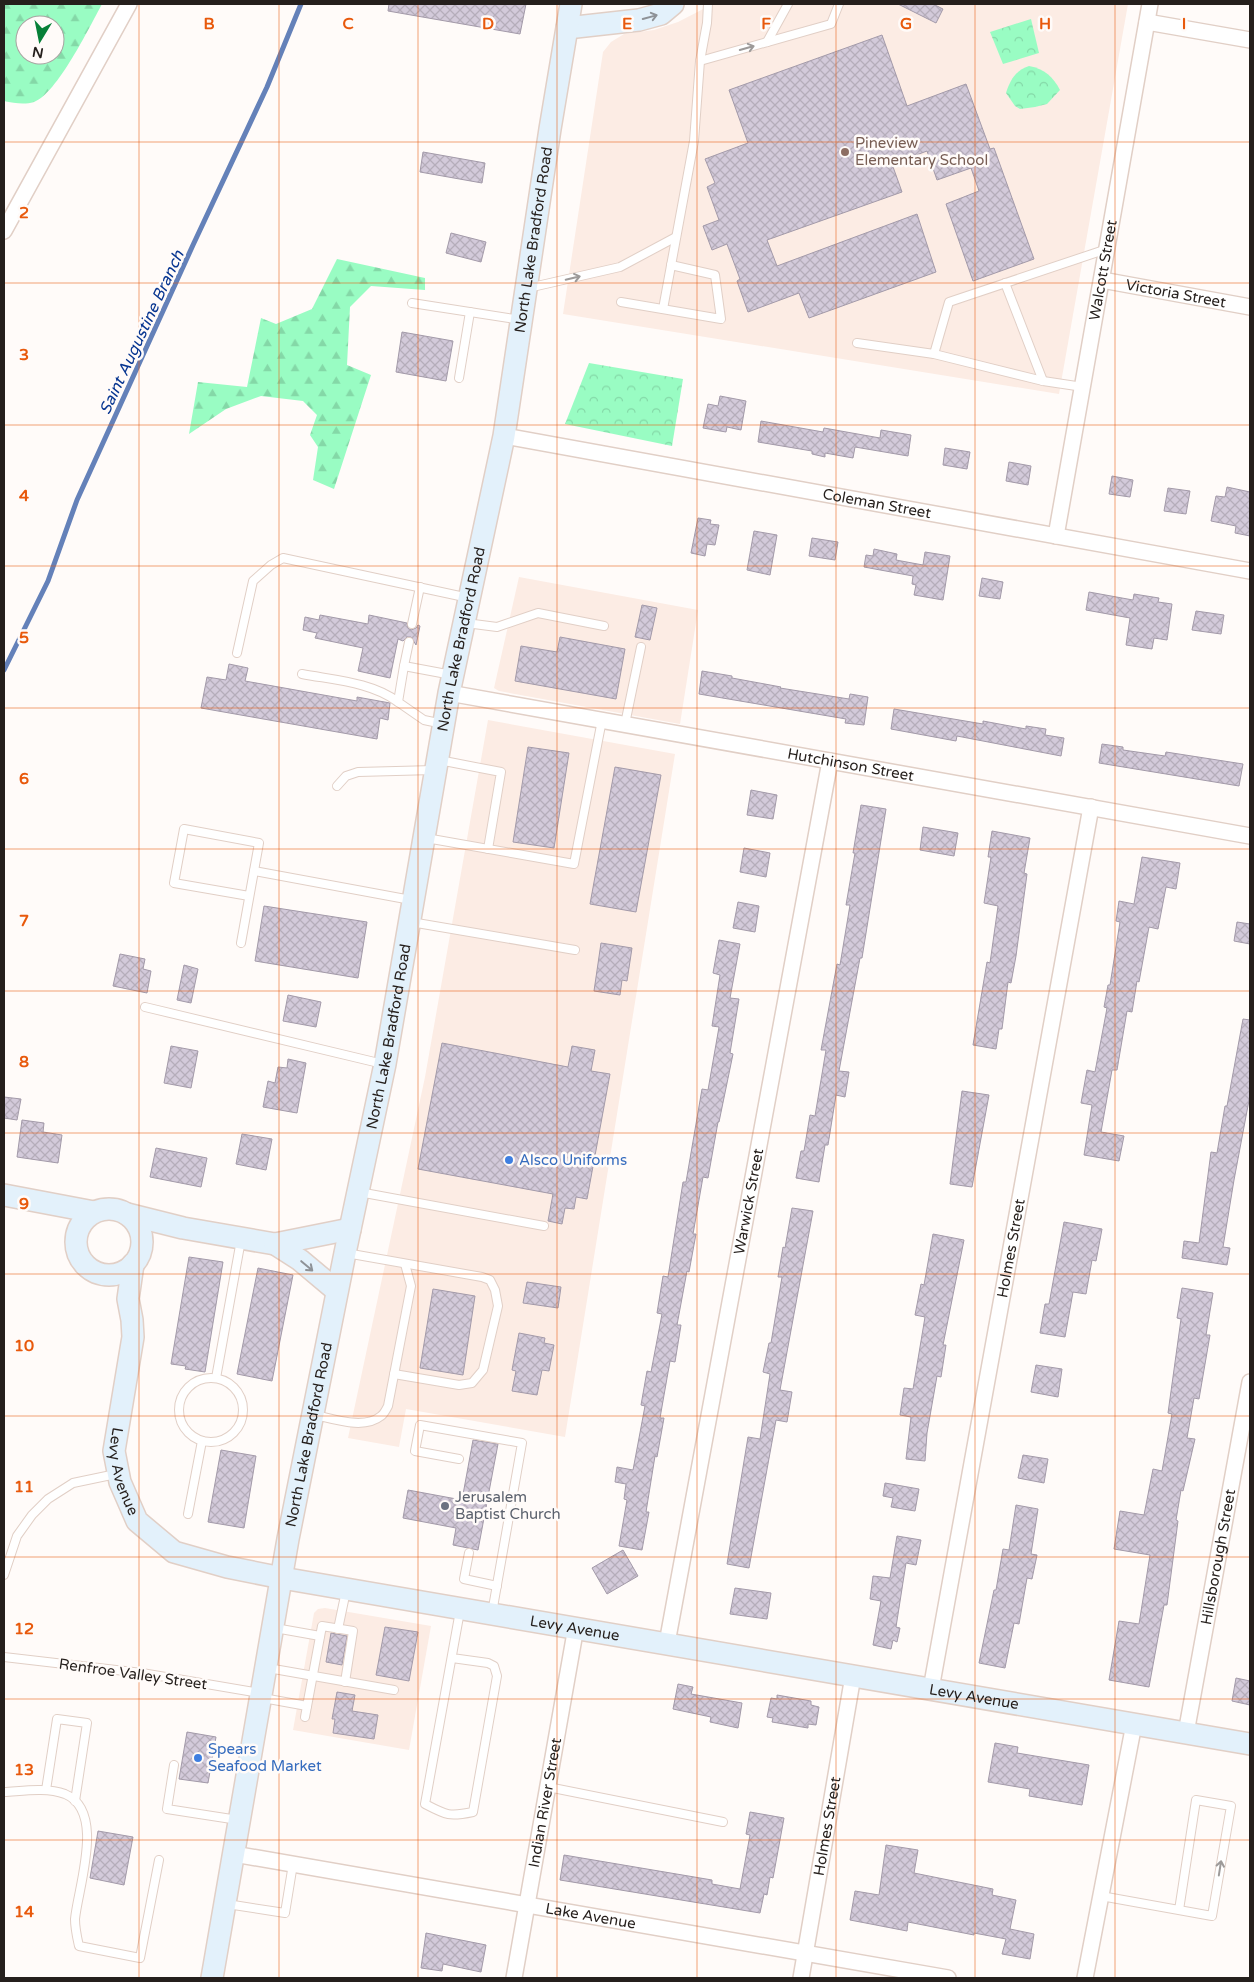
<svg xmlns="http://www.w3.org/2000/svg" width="1254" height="1982" viewBox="0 0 1254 1982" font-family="'Varela Round',sans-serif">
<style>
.built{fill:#fcece4}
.forest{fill:url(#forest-firs);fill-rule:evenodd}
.park{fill:url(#park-crowns)}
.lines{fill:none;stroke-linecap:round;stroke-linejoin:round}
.stream{stroke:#6481b9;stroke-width:5}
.building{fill:url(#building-cross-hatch);stroke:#a39aa9}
.lane-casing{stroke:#e1cfc6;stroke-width:10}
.street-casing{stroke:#e1cfc6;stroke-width:18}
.secondary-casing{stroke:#e1cfc6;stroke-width:24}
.lane{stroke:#fff;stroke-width:8}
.street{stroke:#fff;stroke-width:15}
.secondary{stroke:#e3f1fb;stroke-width:21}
.oneway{stroke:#8e9297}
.oneway2{stroke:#9d9a99}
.grid{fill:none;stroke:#e8590c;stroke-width:1;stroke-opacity:0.55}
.education-dot{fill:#8d6e63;stroke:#fffbf9;stroke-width:2}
.shop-dot{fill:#3f7fe0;stroke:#fffbf9;stroke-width:2}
.worship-dot{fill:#6b7280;stroke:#fffbf9;stroke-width:2}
.labels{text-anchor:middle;stroke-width:5;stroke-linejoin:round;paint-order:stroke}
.education-label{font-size:15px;fill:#785e54;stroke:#fffbf9;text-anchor:start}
.street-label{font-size:15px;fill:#251f1c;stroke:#fffbf9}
.shop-label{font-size:15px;fill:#366cbe;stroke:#fffbf9;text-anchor:start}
.worship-label{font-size:15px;fill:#5b616d;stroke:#fffbf9;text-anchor:start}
.water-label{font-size:16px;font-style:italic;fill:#083691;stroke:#fffbf9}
.grid-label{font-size:16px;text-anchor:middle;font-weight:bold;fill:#e8590c;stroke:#fffbf9;stroke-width:5;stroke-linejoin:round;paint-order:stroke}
</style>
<defs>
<pattern id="forest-firs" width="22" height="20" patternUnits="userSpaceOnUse" patternTransform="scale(1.25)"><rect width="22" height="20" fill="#99fcc3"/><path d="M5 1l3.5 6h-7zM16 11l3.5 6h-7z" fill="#84d8a7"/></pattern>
<pattern id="park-crowns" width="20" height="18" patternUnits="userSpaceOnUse" patternTransform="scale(1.25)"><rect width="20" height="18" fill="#99fcc3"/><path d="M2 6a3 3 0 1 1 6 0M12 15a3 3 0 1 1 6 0" fill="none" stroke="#84d8a7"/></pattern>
<pattern id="building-cross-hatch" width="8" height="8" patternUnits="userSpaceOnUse" patternTransform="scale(1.25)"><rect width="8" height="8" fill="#d3cada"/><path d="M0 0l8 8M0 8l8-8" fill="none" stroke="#b5adba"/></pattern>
</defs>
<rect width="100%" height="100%" fill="#fffbf9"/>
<g class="built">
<polygon points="713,4 1128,4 1059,394 563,314 603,52 611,42 624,34 654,30 678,22"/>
<polygon points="519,577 698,610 680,724 499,691 494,688"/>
<polygon points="488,720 675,754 565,1437 406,1409 399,1447 348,1438 425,1077"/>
<polygon points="325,1608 431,1626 409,1750 293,1730 314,1613 318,1609"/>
</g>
<g class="forest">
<path d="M4,4H102C90,26 57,94 34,102C24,105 14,103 4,101ZM25,25H55V55H25Z"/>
<polygon points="337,259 425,278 425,290 371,286 350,307 347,365 371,375 334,489 313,480 318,447 310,435 317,415 303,401 261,396 226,409 189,434 198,382 247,387 261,318 276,324 312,309"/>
</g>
<g class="park">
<polygon points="1031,19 1039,53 1003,64 990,32"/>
<path d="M1029,66C1045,69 1053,77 1060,90L1047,104L1035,107L1020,109L1015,106L1006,93C1010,80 1016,70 1029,66Z"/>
<polygon points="589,363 683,379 672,446 565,424"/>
</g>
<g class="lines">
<polyline class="stream" points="4,670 48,581 77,500 193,245 267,87 301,4"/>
</g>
<g class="building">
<polygon points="389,4 526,4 520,34 388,11"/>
<polygon points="898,4 933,4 943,9 936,23"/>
<polygon points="882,35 907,106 966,84 990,149 994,148 1034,259 973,281 946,204 979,191 971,168 937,180 927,151 892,164 902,192 767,240 777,266 917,214 936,272 809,318 799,293 748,312 737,281 740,279 727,244 712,250 703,226 719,220 707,187 715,183 705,159 748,143 729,90"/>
<polygon points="423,152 485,163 482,183 420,172"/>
<polygon points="451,233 486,242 481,262 446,253"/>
<polygon points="402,332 453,341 446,381 396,372"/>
<polygon points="720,396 746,401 741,430 727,427 726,432 703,428 708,404 718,406"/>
<polygon points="761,421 823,432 824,428 880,438 881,430 911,435 908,456 855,447 853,458 825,453 825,457 812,454 812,451 758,442"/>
<polygon points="945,448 970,452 967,469 943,465"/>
<polygon points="1009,462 1031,466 1028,485 1006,481"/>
<polygon points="1112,476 1133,480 1130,497 1109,494"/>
<polygon points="1227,487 1250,492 1250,536 1235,533 1236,526 1211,521 1216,496 1225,497"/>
<polygon points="1168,488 1190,491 1186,514 1164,511"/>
<polygon points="698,518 711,520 710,524 719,525 715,545 707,544 705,556 691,553"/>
<polygon points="754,531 777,535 770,575 747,570"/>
<polygon points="812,538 838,542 835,560 809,556"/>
<polygon points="874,549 897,554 896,560 923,565 925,552 950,556 943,600 914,595 916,585 912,584 913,576 864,567 866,555 873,556"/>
<polygon points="982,578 1003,582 1000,599 979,596"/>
<polygon points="1089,592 1133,600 1134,594 1159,598 1158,602 1172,604 1167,640 1154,638 1152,649 1126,645 1130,618 1086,610"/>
<polygon points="642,605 657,608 650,640 635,637"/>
<polygon points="1196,611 1224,615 1221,634 1192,630"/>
<polygon points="320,615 368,624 369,615 407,623 408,628 411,630 416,628 418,625 420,626 416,645 411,637 407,637 403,641 398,639 390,678 358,671 363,648 315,638 317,633 303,630 305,617 319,620"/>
<polygon points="560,637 625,649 616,699 515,681 521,646 557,652"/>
<polygon points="229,664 248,668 245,681 357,701 357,697 390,703 388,720 380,718 377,739 201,708 207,677 226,680"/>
<polygon points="702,671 732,676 732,678 781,687 780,688 849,699 850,694 868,697 864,725 845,723 846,719 699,694"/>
<polygon points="894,709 983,724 983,721 1026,729 1026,726 1046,729 1045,735 1064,738 1061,756 957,736 956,741 891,729"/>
<polygon points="1102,744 1123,747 1123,750 1165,756 1166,752 1243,764 1239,786 1099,763"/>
<polygon points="528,747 569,753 554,848 513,842"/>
<polygon points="615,767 661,775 636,912 590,904"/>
<polygon points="751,790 777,795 773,819 747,815"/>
<polygon points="861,805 886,809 862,958 860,958 839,1071 849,1072 845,1097 836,1095 828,1145 825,1145 819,1182 796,1178 801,1151 804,1151 810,1115 815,1116 826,1050 821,1050 837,964 840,965 850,905 846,905 855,853 853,853"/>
<polygon points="923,827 958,833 954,856 920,850"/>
<polygon points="992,831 1030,838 1024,873 1027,874 1016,956 1011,983 1008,982 1002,1029 999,1029 996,1049 973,1045 987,962 990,963 998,906 984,903 991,857 988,857"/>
<polygon points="744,848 770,853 766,877 740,872"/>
<polygon points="1142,857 1180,863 1176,889 1166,887 1158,929 1149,927 1139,982 1137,981 1132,1012 1127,1011 1117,1070 1112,1070 1101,1132 1124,1136 1119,1161 1084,1155 1092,1105 1081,1103 1087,1070 1095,1072 1107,1008 1104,1007 1108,985 1110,985 1120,922 1116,921 1119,901 1134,904"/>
<polygon points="738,902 759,906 755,932 733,928"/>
<polygon points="264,906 367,922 358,978 255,961"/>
<polygon points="1237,922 1250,924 1250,944 1234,941"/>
<polygon points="719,940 740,944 730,998 739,999 730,1053 733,1054 719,1122 718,1122 708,1178 703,1177 693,1234 696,1234 689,1272 687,1271 677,1325 681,1325 675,1362 670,1361 660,1418 664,1418 657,1457 655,1456 646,1512 649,1512 642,1550 619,1546 627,1500 624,1499 626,1484 615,1482 617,1467 633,1470 645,1406 641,1405 647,1371 651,1372 662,1314 657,1313 663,1276 668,1277 683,1182 686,1182 702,1089 708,1090 719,1027 712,1026 720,975 713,973"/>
<polygon points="601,943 632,948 627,981 622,980 620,995 594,991"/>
<polygon points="120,954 145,959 143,969 151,971 147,993 113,986"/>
<polygon points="184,965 198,969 191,1003 177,1000"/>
<polygon points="288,995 321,1002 316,1027 283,1021"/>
<polygon points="1243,1019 1250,1020 1250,1095 1234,1180 1223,1247 1230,1248 1227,1265 1182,1258 1184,1241 1199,1243 1211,1152 1217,1153 1225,1106 1227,1106"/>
<polygon points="442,1043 568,1067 572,1046 595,1050 591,1071 610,1074 587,1199 576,1197 574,1209 565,1208 562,1224 548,1221 553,1194 418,1169"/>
<polygon points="171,1046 198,1051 191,1088 164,1083"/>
<polygon points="288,1059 306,1063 297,1113 263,1107 268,1081 275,1083 278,1067 287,1068"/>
<polygon points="962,1091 989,1095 972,1187 950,1184"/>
<polygon points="4,1097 21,1099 17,1120 4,1118"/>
<polygon points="22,1120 44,1123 43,1132 62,1135 58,1163 17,1157"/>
<polygon points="242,1134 272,1139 266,1170 236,1164"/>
<polygon points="156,1148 207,1158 201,1187 150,1177"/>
<polygon points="792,1208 813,1211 780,1390 792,1392 787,1422 776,1420 749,1568 727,1564 748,1437 760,1439 770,1374 763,1372 769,1343 771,1343 782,1277 778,1277 783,1247 785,1248"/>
<polygon points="1064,1222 1102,1229 1096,1261 1092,1260 1086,1294 1073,1292 1065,1337 1040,1333 1045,1304 1049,1304"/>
<polygon points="933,1234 964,1240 943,1345 946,1345 941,1377 937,1376 927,1433 925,1461 906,1459 911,1417 900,1415 904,1388 913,1389 925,1317 915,1315 921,1284 924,1285"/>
<polygon points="189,1257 223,1262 205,1372 185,1369 186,1366 171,1364"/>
<polygon points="258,1268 293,1275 272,1381 237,1374"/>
<polygon points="527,1282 561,1287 558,1308 523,1303"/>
<polygon points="1182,1288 1213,1293 1206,1335 1210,1335 1199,1399 1194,1398 1187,1438 1195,1439 1183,1491 1181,1490 1176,1520 1178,1521 1167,1605 1164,1605 1149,1687 1109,1680 1119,1621 1139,1624 1150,1555 1114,1549 1120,1511 1144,1515 1153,1469 1162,1471 1172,1414 1168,1413 1181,1319 1177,1318"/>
<polygon points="433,1289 475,1296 463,1375 420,1368"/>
<polygon points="519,1333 545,1338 544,1343 554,1345 549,1371 542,1370 537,1395 512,1391 516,1371 512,1370"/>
<polygon points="1036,1365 1062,1369 1058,1397 1031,1392"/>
<polygon points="473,1440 498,1444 478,1550 453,1545 456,1528 403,1518 408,1490 462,1500"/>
<polygon points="221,1450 256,1456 244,1528 208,1522"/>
<polygon points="1023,1455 1048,1459 1044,1483 1018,1478"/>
<polygon points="885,1483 919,1489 915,1511 891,1507 893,1498 883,1496"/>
<polygon points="1016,1505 1038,1509 1031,1554 1037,1555 1032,1579 1027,1578 1019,1624 1014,1623 1005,1668 979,1663 994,1590 996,1590 1003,1549 1009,1550"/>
<polygon points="897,1536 921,1540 916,1565 906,1563 896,1627 900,1628 897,1642 893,1640 891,1649 873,1645 881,1601 870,1599 873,1576 890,1578"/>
<polygon points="623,1550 638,1576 607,1594 592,1568"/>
<polygon points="735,1588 771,1593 767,1619 730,1614"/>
<polygon points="385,1627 418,1632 409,1681 376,1675"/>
<polygon points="331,1633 347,1636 342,1665 326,1662"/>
<polygon points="1236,1678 1250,1681 1250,1705 1232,1701"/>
<polygon points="678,1684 693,1687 691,1694 742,1703 738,1728 710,1722 711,1717 673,1709"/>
<polygon points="337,1692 355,1695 352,1711 378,1715 374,1739 333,1733 335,1719 332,1719"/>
<polygon points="777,1695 811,1701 811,1705 819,1707 816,1725 808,1724 808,1728 772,1722 773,1718 767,1717 771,1698 777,1699"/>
<polygon points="187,1732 216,1737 208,1783 179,1779"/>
<polygon points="995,1743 1018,1747 1017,1753 1089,1765 1082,1805 1029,1796 1030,1789 988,1782"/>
<polygon points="750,1812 784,1818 773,1878 770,1877 767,1895 764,1894 760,1913 560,1880 564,1855 712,1880 712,1884 740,1889 750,1835 746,1834"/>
<polygon points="98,1831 133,1837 124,1885 90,1878"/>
<polygon points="886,1845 918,1850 914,1873 993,1889 992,1895 1016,1900 1010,1929 1034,1934 1030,1959 1002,1954 1006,1939 974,1933 974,1935 908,1922 907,1931 850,1920 855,1891 879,1895"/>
<polygon points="426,1933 486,1945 481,1972 443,1964 442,1971 421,1968"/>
</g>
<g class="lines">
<defs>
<g id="lane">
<polyline points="767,42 788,4"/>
<polyline points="700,61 831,24 839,4"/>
<polyline points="1005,283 1043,381"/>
<polyline points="528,288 620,267 676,237"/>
<polyline points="621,302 721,319 715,275 671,265"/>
<polyline points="412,303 521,320"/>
<polyline points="663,309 694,141 700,61 707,23 708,4"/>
<polyline points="857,343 934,354 1043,381 1083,387"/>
<polyline points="934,354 949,302 1107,249"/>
<polyline points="459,378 470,312"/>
<polyline points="466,623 497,627 538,613 604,626"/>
<polyline points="412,624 420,587"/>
<polyline points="409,642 404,666 452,675"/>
<polyline points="237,653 253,581 271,565 283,558 469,598"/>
<polyline points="404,666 398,702 424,720 443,724"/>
<path d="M302,674C333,680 372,682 398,702"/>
<polyline points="625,724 641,647"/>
<polyline points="439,760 501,772 488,849"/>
<polyline points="337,786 346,776 358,772 434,770"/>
<polyline points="426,838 574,864 602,720"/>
<polyline points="254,871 411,900"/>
<polyline points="411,922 575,950"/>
<polyline points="241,943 259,843 184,829 174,883 249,896"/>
<polyline points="145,1007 383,1064"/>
<polyline points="359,1192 544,1226"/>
<polyline points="346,1253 482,1277 490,1280 495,1290 498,1306 483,1370 472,1383 459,1385 394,1374"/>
<circle cx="211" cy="1410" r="32"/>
<polyline points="216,1378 241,1240"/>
<path d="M315,1415C334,1419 364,1430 381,1416C384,1414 386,1410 388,1406L411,1286L405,1264"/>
<polyline points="459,1459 415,1451 420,1425 522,1443 492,1613"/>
<polyline points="188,1514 202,1441"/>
<polyline points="469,1553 464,1579 497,1586"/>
<polyline points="4,1575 17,1536 32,1515 48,1499 73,1483 116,1474"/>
<polyline points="275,1628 320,1636"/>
<polyline points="338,1629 346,1591"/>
<polyline points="4,1657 142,1673 260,1693"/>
<path d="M452,1658L488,1663L494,1666L497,1676L473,1812C449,1817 446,1815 425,1804L460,1611"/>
<polyline points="268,1668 394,1690"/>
<polyline points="263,1698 307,1706"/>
<polyline points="305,1717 322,1626 353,1631 345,1682"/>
<polyline points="174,1765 167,1809 238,1820"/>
<polyline points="548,1787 723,1822"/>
<polyline points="46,1790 57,1719 87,1723 75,1801"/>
<path d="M4,1792C23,1791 46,1787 65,1794C106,1811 78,1887 75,1919C75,1929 77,1937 79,1946L140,1958L159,1860"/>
<polyline points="1101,1896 1212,1916 1231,1806 1196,1800 1179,1910"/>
<polyline points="227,1904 285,1913 293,1864"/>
</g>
<g id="street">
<polyline points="1147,22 1250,40"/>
<polyline points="4,231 129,4"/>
<path id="s1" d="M1102,280L1250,307"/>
<path id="s2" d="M504,436L1250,571"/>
<path id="s3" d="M1056,536L1150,4"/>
<path id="s4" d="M449,693L1250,836"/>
<path id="s5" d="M667,1643L830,761"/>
<path id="s6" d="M931,1689L1091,807"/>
<path id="s7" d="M1186,1733L1250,1382"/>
<path id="s8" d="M234,1854L948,1978"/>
<path id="s9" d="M514,1978L576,1627"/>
<path id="s10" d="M801,1978L853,1676"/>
<polyline points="1085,1978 1134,1724"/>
</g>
<g id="secondary">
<polyline points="567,28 639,20 661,14 673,4"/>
<polyline points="4,1195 94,1212"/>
<circle cx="109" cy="1242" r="33"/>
<polyline points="127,1214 183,1228 275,1244 350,1229"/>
<polyline points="275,1244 300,1260 337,1291"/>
<path id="s11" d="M133,1264L128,1299L132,1320L133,1337L114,1451L120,1482L137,1521L174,1552L227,1567L282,1578L1250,1744"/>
<path id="s12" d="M212,1978L288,1539L345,1253L385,1064L449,693L504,436L550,129L571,4"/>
</g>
</defs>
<use href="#lane" class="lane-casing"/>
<use href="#street" class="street-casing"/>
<use href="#secondary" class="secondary-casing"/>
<use href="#lane" class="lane"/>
<use href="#street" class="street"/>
<use href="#secondary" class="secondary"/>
</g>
<defs><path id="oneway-shaft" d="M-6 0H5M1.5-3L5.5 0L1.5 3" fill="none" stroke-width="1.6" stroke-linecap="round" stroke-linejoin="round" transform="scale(1.25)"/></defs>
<g class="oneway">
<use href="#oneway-shaft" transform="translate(650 17) rotate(-15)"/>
<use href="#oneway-shaft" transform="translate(307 1266) rotate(40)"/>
</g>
<g class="oneway2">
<use href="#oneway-shaft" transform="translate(747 48) rotate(-16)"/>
<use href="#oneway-shaft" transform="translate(573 278) rotate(-13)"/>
<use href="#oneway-shaft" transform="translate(1220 1868) rotate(-81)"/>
</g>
<path class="grid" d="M139,4V1978M279,4V1978M418,4V1978M557,4V1978M697,4V1978M836,4V1978M975,4V1978M1115,4V1978M4,142H1250M4,283H1250M4,425H1250M4,566H1250M4,708H1250M4,849H1250M4,991H1250M4,1133H1250M4,1274H1250M4,1416H1250M4,1557H1250M4,1699H1250M4,1840H1250"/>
<circle class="education-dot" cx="845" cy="152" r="5"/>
<g class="shop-dot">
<circle cx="509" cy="1160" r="5"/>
<circle cx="198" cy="1758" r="5"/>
</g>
<circle class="worship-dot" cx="445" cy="1506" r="5"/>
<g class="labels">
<g class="education-label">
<text x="855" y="148">Pineview<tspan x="855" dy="17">Elementary School</tspan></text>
</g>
<g class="street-label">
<text dy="5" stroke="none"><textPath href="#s12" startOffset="1768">North Lake Bradford Road</textPath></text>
<text dy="5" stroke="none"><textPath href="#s3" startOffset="270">Walcott Street</textPath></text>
<text dy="5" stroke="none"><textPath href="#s1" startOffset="75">Victoria Street</textPath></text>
<text dy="5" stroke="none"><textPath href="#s2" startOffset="379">Coleman Street</textPath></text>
<text dy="5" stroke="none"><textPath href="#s12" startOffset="1362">North Lake Bradford Road</textPath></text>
<text dy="5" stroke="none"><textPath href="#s4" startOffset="408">Hutchinson Street</textPath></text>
<text dy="5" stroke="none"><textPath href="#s12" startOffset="958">North Lake Bradford Road</textPath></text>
<text dy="5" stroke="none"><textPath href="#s5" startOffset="449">Warwick Street</textPath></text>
<text dy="5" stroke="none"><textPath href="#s6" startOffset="448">Holmes Street</textPath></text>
<text dy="5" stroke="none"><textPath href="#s12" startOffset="552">North Lake Bradford Road</textPath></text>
<text dy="5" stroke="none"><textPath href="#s11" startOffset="211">Levy Avenue</textPath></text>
<text dy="5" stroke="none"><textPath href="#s7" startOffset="179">Hillsborough Street</textPath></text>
<text dy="5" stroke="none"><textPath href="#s11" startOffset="720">Levy Avenue</textPath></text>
<text transform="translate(133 1674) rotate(8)" y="5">Renfroe Valley Street</text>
<text dy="5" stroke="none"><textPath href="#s11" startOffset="1125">Levy Avenue</textPath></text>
<text dy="5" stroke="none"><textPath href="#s9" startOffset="178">Indian River Street</textPath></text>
<text dy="5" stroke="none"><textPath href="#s10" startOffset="154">Holmes Street</textPath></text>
<text dy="5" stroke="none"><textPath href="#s8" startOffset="362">Lake Avenue</textPath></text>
</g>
<g class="shop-label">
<text x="519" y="1165">Alsco Uniforms</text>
<text x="208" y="1754">Spears<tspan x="208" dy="17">Seafood Market</tspan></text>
</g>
<g class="worship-label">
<text x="455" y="1502">Jerusalem<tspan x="455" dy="17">Baptist Church</tspan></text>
</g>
<g class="water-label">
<text transform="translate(141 332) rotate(-65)" y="6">Saint Augustine Branch</text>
</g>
</g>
<g class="grid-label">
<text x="209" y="29">B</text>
<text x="348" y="29">C</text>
<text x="488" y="29">D</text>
<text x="627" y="29">E</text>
<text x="766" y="29">F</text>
<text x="906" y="29">G</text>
<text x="1045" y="29">H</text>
<text x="1184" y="29">I</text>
<text x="24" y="218">2</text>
<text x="24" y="360">3</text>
<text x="24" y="501">4</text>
<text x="24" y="643">5</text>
<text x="24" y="784">6</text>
<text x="24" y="926">7</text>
<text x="24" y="1067">8</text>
<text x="24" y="1209">9</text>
<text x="24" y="1351">10</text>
<text x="24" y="1492">11</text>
<text x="24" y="1634">12</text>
<text x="24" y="1775">13</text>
<text x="24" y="1917">14</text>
</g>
<rect width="1254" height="1982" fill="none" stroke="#251f1c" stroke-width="10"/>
<g transform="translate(40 40) rotate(190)"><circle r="24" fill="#fffbf9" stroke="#a8a3a1"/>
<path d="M0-4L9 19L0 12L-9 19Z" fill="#078038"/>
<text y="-8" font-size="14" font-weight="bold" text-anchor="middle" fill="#251f1c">N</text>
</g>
</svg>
